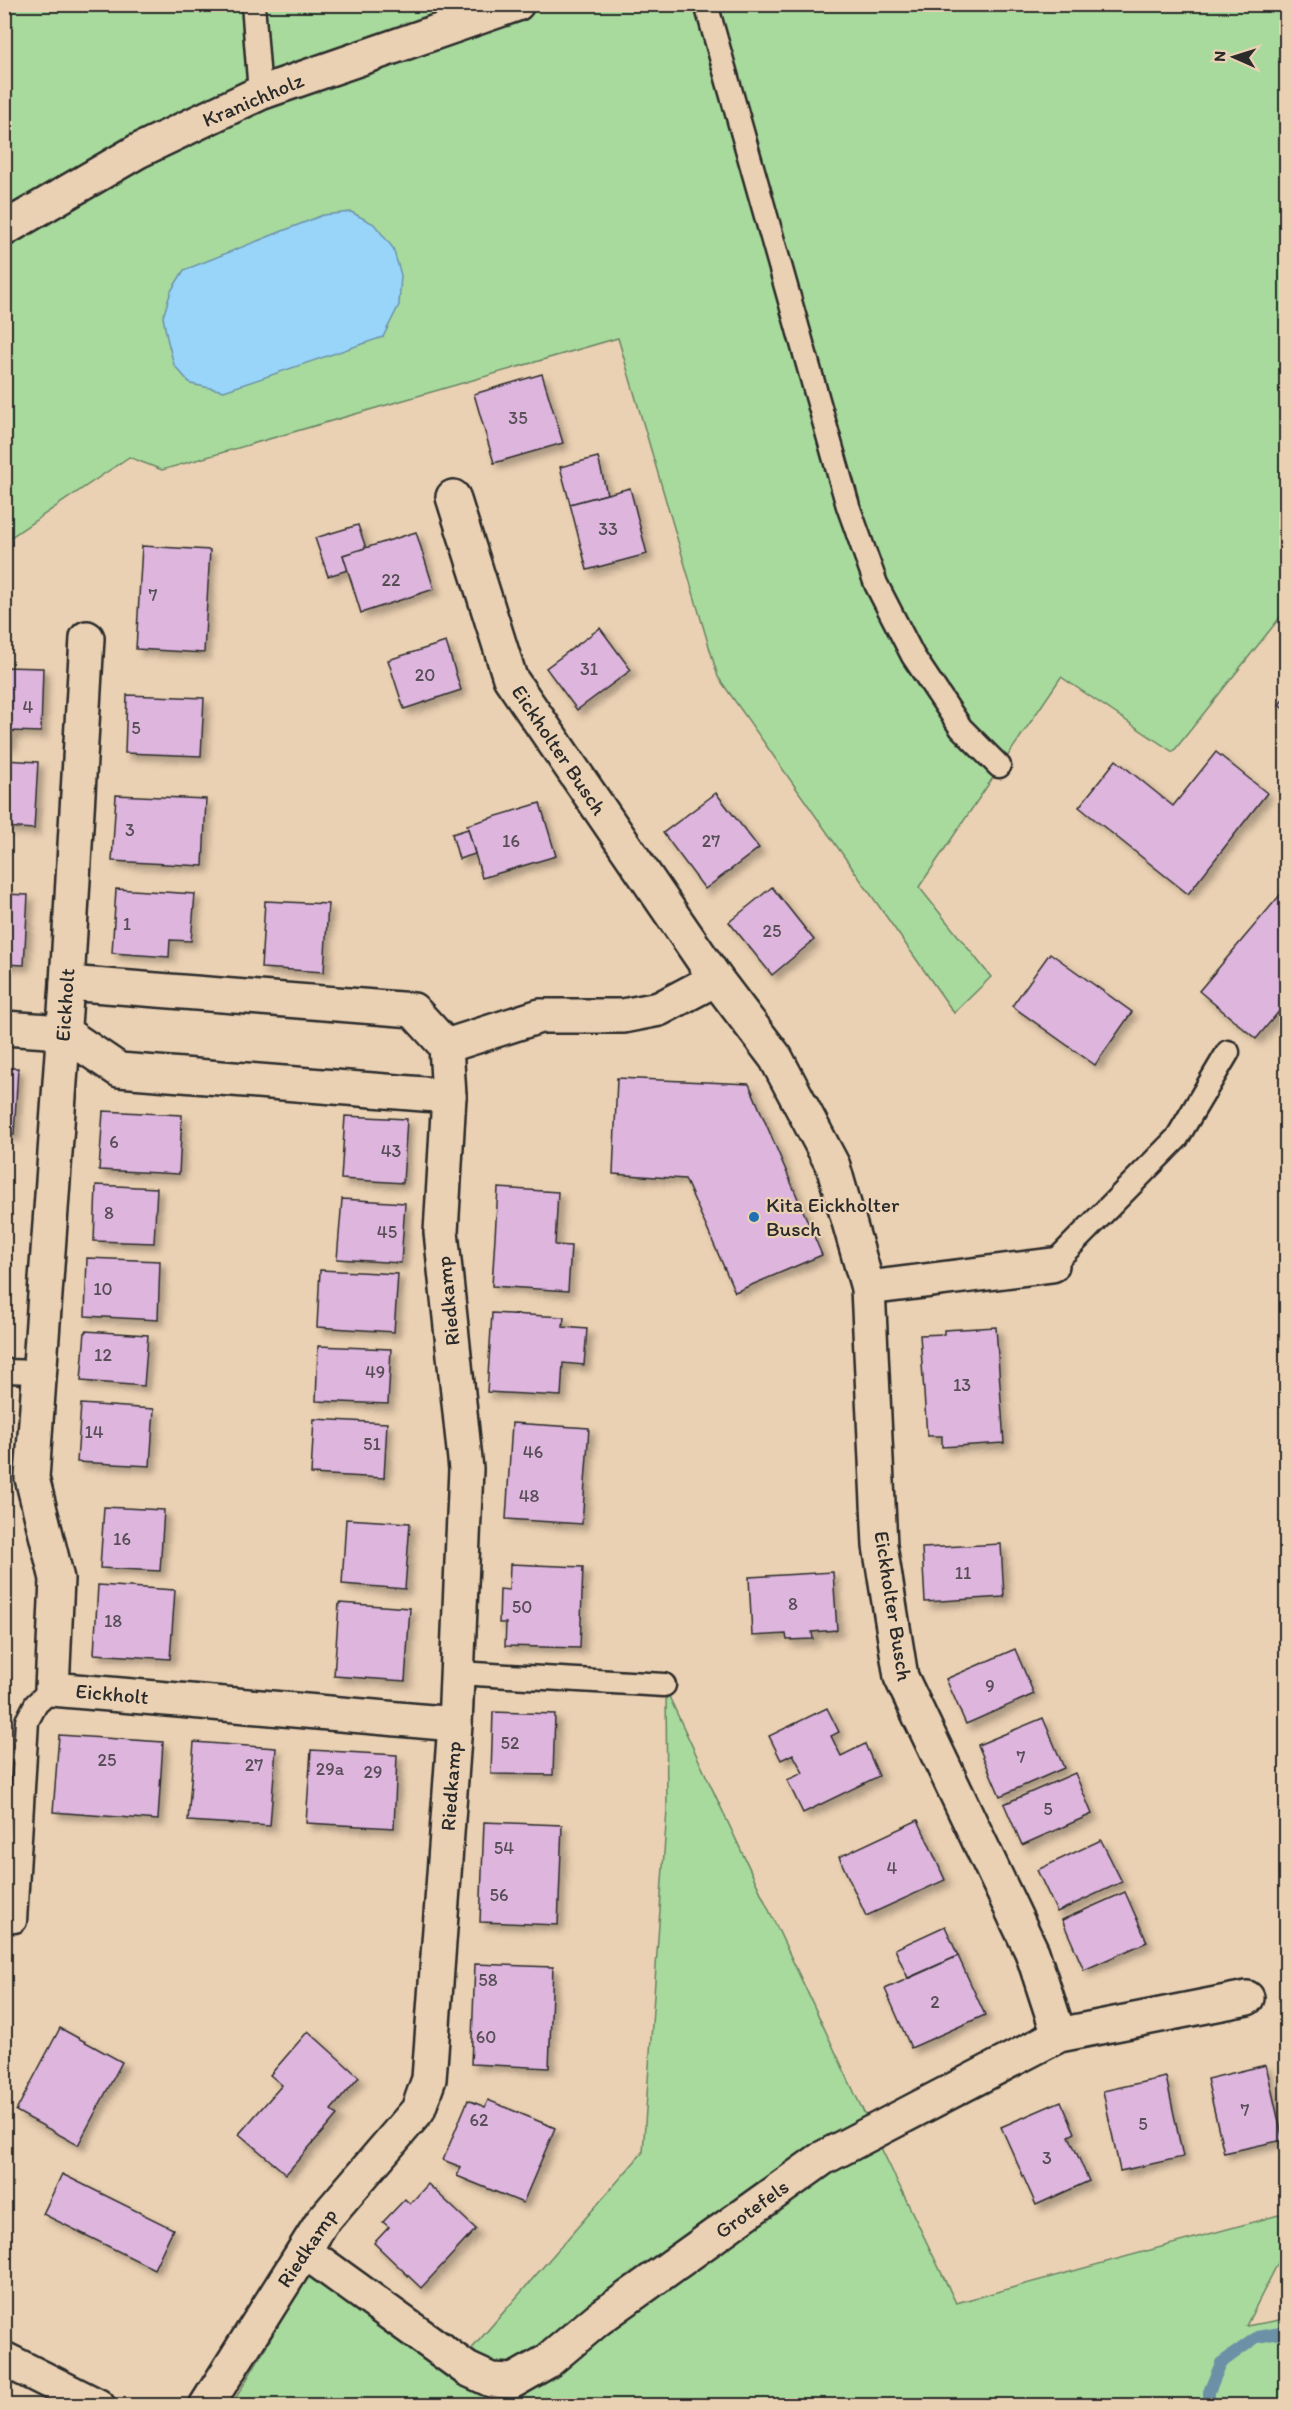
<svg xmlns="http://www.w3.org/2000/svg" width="1291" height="2410" viewBox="0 0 1291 2410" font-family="Itim,sans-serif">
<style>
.green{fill:#a7da9c;stroke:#698264;stroke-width:1.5}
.water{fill:#98d5f9;stroke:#6c91a7;stroke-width:1.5}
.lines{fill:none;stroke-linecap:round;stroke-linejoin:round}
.stream{stroke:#6c91a7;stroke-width:12}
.building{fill:#ddb5dd;stroke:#2b2b2b;stroke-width:1.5;filter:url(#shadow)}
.lane-casing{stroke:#2b2b2b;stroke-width:27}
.street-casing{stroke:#2b2b2b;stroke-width:38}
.primary-casing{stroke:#2b2b2b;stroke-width:38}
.lane{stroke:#ebd1b3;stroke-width:22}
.street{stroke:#ebd1b3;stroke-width:33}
.primary{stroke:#ebd1b3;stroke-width:33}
.poi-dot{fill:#1f6fb2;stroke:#ebd1b3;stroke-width:2}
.labels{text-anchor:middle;stroke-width:4.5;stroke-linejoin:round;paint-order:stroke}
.number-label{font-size:18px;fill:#584e58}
.street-label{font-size:21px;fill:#2b2b2b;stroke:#ebd1b3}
.poi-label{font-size:21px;fill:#2b2b2b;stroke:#ebd1b3;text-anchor:start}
</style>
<defs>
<filter id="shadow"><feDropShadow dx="5.5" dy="5.5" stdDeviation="3" flood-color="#0004"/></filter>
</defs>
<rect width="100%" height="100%" fill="#ebd1b3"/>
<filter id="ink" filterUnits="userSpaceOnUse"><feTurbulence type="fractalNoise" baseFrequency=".0167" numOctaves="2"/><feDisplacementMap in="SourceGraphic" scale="12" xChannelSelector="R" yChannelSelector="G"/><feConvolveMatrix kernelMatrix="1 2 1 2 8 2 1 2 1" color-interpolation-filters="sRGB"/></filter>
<g filter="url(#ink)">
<g class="green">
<polygon points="5,5 1286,5 1286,610 1173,752 1061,677 919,887 991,977 954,1013 718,677 618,338 162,470 129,457 5,541"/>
<polygon points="666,1690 856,2096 956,2303 1286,2213 1286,2247 1246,2326 1286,2319 1286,2405 231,2406 313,2267 455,2368 643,2152 667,1810"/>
</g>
<polygon class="water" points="351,212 374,224 393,248 401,275 399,305 383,337 224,391 191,384 174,365 167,338 163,317 171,291 184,270 323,215"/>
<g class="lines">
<polyline class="stream" points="1209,2406 1209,2392 1221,2363 1257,2337 1286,2332"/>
</g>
<g class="building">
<polygon points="542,374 563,443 494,463 474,394"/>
<polygon points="598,457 607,494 570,504 560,467"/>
<polygon points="630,488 647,554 587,570 570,504"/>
<polygon points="358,525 366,548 343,555 348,570 328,576 315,538"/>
<polygon points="416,532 434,589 361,613 343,555"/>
<polygon points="142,546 210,550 204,653 136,649"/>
<polygon points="600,628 631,670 577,710 546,668"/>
<polygon points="446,642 461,690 404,709 388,660"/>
<polygon points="4,667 43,668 41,732 11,731 11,744 4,744"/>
<polygon points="127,695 204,698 201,756 125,753"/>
<polygon points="1286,695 1286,711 1279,705"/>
<polygon points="1216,752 1267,793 1188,894 1079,807 1116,760 1173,806"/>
<polygon points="4,760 38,762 34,829 4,827"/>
<polygon points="716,793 759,848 705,889 663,833"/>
<polygon points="116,795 206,799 203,866 112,861"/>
<polygon points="540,803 556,856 482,878 467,825"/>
<polygon points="468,829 475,854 459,859 452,834"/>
<polygon points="772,887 814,940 772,975 729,922"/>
<polygon points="1286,888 1286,1003 1256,1039 1199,991"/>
<polygon points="116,889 195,894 191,941 170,940 169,957 112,953"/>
<polygon points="4,894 28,895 24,965 4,964"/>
<polygon points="265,901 328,904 324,972 261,968"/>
<polygon points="1050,953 1132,1012 1095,1065 1012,1006"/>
<polygon points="4,1068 18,1068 14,1135 4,1134"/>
<polygon points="617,1078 749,1084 822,1255 735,1292 685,1179 613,1174"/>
<polygon points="103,1111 182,1115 179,1174 99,1170"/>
<polygon points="345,1116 407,1119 403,1183 341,1179"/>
<polygon points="96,1185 157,1188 154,1243 94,1241"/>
<polygon points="498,1188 558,1192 555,1245 571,1246 568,1291 492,1286"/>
<polygon points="342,1199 405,1203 401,1263 337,1259"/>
<polygon points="87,1258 160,1261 158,1320 85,1316"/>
<polygon points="320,1270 398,1274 394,1332 317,1327"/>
<polygon points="492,1313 564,1317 563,1327 587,1329 584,1365 563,1363 561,1396 487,1392"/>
<polygon points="996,1327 1004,1443 942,1447 942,1436 927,1436 920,1335 944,1334 944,1330"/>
<polygon points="85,1331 148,1335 144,1386 81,1381"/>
<polygon points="318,1346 391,1349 388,1404 316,1401"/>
<polygon points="81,1404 154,1409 150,1466 77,1462"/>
<polygon points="314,1419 387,1423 384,1478 311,1474"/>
<polygon points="512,1423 589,1428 582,1524 506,1519"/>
<polygon points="104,1507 164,1510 160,1571 100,1568"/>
<polygon points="346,1519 410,1523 405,1589 342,1584"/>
<polygon points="1001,1544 1004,1597 925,1602 922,1548"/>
<polygon points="510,1564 583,1567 580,1648 505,1646 506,1623 499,1623 500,1589 509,1590"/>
<polygon points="833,1572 837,1630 812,1632 813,1639 787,1640 786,1634 752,1636 749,1577"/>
<polygon points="98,1585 175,1590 170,1659 94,1654"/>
<polygon points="339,1603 410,1608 405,1681 334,1676"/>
<polygon points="1015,1649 1034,1694 966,1724 946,1679"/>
<polygon points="827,1708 839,1732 831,1736 841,1756 865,1744 879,1776 803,1813 787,1780 803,1773 793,1754 781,1760 769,1736"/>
<polygon points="493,1712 555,1714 553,1775 491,1774"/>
<polygon points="1043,1718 1064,1768 1000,1796 978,1745"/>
<polygon points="59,1735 163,1742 158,1820 53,1812"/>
<polygon points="194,1742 276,1748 270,1826 188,1821"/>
<polygon points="311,1750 397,1755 394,1828 306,1823"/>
<polygon points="1075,1773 1092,1814 1022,1845 1004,1804"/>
<polygon points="918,1820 945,1880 866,1916 839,1857"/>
<polygon points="484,1822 562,1825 558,1925 480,1922"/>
<polygon points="1101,1840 1122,1882 1057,1912 1037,1870"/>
<polygon points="1125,1892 1147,1942 1084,1970 1062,1920"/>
<polygon points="945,1926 958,1956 908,1978 895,1949"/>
<polygon points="958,1956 985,2015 911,2048 885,1989"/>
<polygon points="475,1964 553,1967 549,2068 471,2064"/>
<polygon points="60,2028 122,2062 78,2145 16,2111"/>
<polygon points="308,2031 359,2077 331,2110 337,2115 286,2174 239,2134 282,2085 270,2075"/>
<polygon points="1266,2065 1283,2140 1224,2153 1207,2079"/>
<polygon points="1166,2077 1183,2157 1120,2171 1103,2091"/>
<polygon points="468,2100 485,2107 488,2100 555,2128 523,2203 457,2176 461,2167 443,2160"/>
<polygon points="1061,2101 1075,2133 1069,2136 1089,2181 1036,2205 1001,2127"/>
<polygon points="62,2174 173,2229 154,2269 43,2214"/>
<polygon points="428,2184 476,2229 421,2288 374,2243 389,2227 383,2222 405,2199 410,2204"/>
</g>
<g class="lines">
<defs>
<g id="lane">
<polyline points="253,4 260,93"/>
<polyline points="706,4 848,506 876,584 913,656 961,728 999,766"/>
<polyline points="1052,1265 1177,1138 1228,1052"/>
<polyline points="4,1371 39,1372"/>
<polyline points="458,1673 664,1685"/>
<polyline points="15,1921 27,1721 36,1704 52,1689"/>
</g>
<g id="street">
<polyline points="4,229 138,151 260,93 517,4"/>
<polyline points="453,497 510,678 716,979 776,1058 833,1166 868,1288 880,1546 901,1677 1032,1952 1059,2035"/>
<polyline points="87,638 67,983 32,1478 57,1579 52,1689 455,1724"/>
<polyline points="67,983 413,1010 446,1046 449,1096"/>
<polyline points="4,1028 63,1032 119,1070 449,1096 441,1232 466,1469 455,1724 429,2079 418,2110 322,2222 206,2406"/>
<polyline points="446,1046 540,1016 623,1016 659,1009 716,979"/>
<polyline points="868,1288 1052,1265"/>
<polyline points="304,2251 467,2369 491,2380 513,2381 548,2361 598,2319 823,2158 1059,2035 1247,1998"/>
</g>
<polyline id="primary" points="4,2359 98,2406"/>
</defs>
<use href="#lane" class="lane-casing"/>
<use href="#street" class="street-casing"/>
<use href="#primary" class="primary-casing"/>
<use href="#lane" class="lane"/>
<use href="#street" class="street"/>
<use href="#primary" class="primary"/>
</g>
</g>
<circle class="poi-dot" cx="754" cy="1217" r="6"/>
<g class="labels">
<g class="number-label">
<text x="518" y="424">35</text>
<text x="608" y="535">33</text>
<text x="391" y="586">22</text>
<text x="153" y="601">7</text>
<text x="589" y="675">31</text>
<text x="425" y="681">20</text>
<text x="28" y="713">4</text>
<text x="136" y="734">5</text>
<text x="130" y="836">3</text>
<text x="511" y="847">16</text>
<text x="711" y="847">27</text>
<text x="127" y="930">1</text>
<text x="772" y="937">25</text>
<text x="114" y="1148">6</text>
<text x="391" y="1157">43</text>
<text x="109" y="1219">8</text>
<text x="387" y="1238">45</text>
<text x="103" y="1295">10</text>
<text x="103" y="1361">12</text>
<text x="375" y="1378">49</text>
<text x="962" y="1391">13</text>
<text x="94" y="1438">14</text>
<text x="372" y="1450">51</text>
<text x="533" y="1458">46</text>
<text x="529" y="1502">48</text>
<text x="122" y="1545">16</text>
<text x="963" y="1579">11</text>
<text x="793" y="1610">8</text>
<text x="522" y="1613">50</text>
<text x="113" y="1627">18</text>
<text x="990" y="1692">9</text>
<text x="510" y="1749">52</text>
<text x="1021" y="1763">7</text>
<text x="107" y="1766">25</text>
<text x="254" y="1771">27</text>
<text x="330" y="1775">29a</text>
<text x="373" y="1778">29</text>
<text x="1048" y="1815">5</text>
<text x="504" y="1854">54</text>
<text x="892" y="1874">4</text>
<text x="499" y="1901">56</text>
<text x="488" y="1986">58</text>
<text x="935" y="2008">2</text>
<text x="486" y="2043">60</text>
<text x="1245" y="2116">7</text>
<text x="479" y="2126">62</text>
<text x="1143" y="2130">5</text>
<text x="1047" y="2164">3</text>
</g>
<g class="street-label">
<text transform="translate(253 100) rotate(-23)" y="7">Kranichholz</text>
<text transform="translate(559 750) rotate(56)" y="7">Eickholter Busch</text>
<text transform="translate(65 1005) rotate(-86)" y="7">Eickholt</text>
<text transform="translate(448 1301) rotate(-96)" y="7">Riedkamp</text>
<text transform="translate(893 1606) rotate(81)" y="7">Eickholter Busch</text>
<text transform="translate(112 1694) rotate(5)" y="7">Eickholt</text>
<text transform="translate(451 1786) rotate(-86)" y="7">Riedkamp</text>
<text transform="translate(752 2209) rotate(-36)" y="7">Grotefels</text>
<text transform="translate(307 2248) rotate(-56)" y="7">Riedkamp</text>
</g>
<g class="poi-label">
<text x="766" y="1212">Kita Eickholter<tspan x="766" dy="24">Busch</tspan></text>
</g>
</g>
<rect width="1291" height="2410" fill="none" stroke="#ebd1b3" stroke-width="24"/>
<rect x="12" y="12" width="1267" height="2386" fill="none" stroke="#2b2b2b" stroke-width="2" filter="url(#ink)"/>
<g transform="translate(1234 57) rotate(273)" stroke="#ebd1b3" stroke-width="4.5" paint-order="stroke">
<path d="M0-4.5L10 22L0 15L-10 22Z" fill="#2b2b2b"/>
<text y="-9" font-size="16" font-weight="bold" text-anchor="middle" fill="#2b2b2b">N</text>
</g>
</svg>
